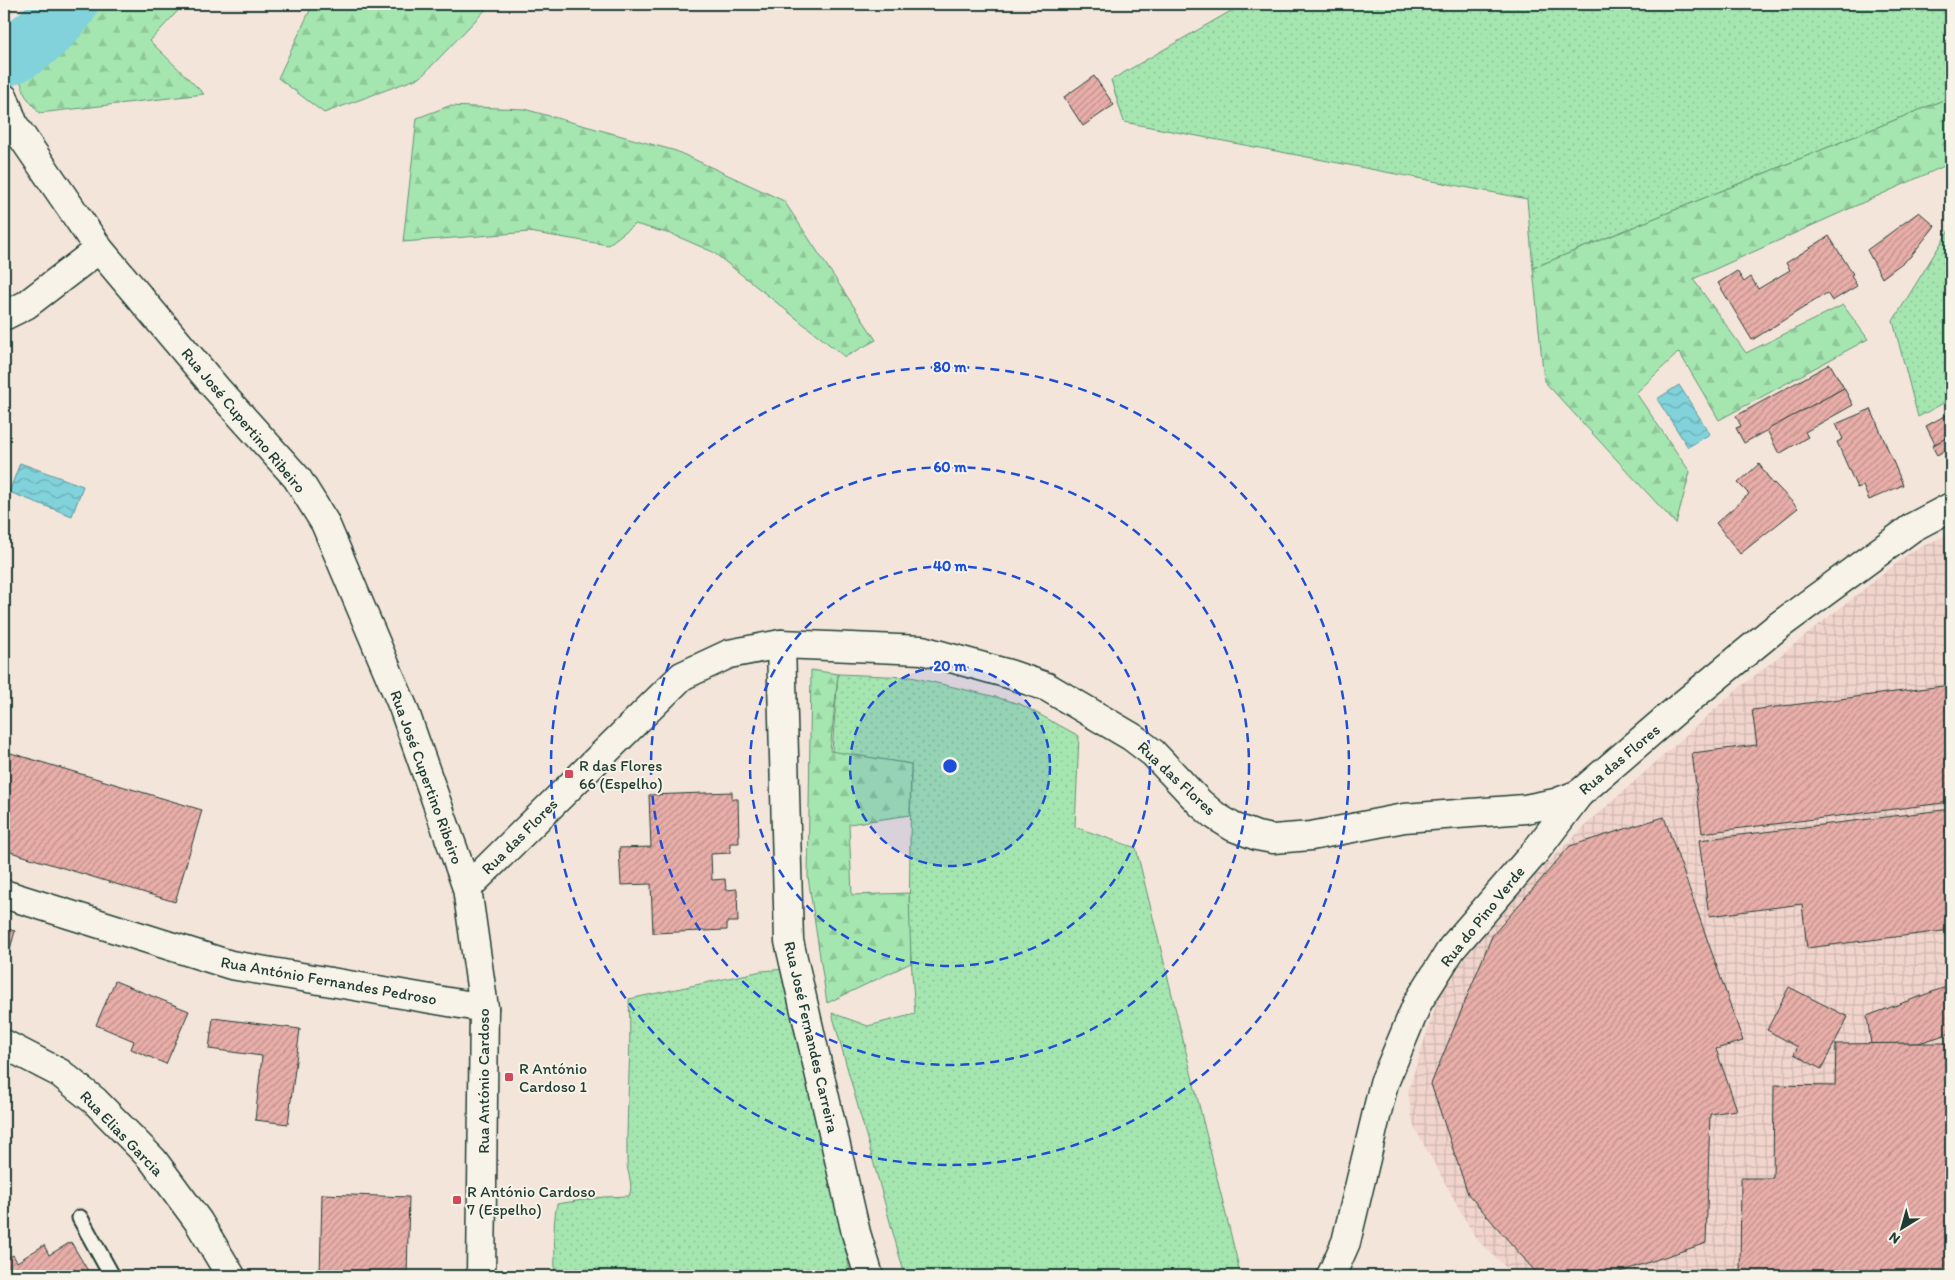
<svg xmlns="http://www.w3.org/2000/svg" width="1955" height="1280" viewBox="0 0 1955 1280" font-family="Itim,sans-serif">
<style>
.industrial{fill:url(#industrial-grid)}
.grass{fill:url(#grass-dots);stroke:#629272}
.forest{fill:url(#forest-firs);stroke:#629272}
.water{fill:url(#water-waves);stroke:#5a9698}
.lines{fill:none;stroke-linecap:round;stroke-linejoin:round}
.river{stroke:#81d2db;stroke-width:60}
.building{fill:url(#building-hatch);stroke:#1f3d34}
.service-casing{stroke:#1f3d34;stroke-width:19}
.minor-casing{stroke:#1f3d34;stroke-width:31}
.tertiary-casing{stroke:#1f3d34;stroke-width:31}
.secondary-casing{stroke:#1f3d34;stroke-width:31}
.service{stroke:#f7f3e8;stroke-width:15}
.minor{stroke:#f7f3e8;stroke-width:28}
.tertiary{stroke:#f7f3e8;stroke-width:28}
.secondary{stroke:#f7f3e8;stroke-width:28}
.ring{fill:none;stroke:#1d4ed8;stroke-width:2.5;stroke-dasharray:9 6}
.poi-dot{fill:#d1495b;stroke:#f7f3e8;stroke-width:2}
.labels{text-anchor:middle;stroke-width:4;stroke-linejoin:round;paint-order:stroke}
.street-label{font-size:16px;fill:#1f3d34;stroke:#f7f3e8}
.poi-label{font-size:16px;fill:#1f3d34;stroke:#f7f3e8;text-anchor:start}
.centre{fill:#1d4ed8;stroke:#f7f3e8;stroke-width:2.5}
.ring-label{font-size:15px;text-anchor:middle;font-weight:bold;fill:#1d4ed8;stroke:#f7f3e8;stroke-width:4;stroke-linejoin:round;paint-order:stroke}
</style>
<defs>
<pattern id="industrial-grid" width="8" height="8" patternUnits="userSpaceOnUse" patternTransform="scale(1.25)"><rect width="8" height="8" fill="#f1d4cc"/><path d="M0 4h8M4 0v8" fill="none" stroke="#ceb7b0"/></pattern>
<pattern id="grass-dots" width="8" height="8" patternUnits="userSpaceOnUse" patternTransform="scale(1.25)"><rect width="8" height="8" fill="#a5e6b0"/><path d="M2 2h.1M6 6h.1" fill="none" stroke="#8ec698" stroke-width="1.8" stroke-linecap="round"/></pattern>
<pattern id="forest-firs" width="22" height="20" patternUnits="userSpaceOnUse" patternTransform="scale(1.25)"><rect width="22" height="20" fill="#a5e6b0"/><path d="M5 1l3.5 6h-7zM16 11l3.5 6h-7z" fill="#8ec698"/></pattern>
<pattern id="water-waves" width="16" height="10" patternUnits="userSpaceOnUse" patternTransform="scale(1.25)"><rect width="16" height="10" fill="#81d2db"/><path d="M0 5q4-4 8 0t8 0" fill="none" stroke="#69acb2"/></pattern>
<pattern id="building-hatch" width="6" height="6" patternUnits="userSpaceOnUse" patternTransform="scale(1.25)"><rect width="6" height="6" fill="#e9aea9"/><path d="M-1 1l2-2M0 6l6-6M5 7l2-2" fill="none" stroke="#bc8f8a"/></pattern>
</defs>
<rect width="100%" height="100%" fill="#f4e5db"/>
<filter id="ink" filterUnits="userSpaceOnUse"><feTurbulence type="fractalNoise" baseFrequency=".02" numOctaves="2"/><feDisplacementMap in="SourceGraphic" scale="10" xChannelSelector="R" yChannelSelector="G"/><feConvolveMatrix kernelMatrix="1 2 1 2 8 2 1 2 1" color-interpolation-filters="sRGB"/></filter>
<g filter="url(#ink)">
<polygon class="industrial" points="1951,533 1951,1276 1515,1276 1476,1239 1413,1125 1408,1091 1439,995 1498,912 1588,823 1734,692 1912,551"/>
<g class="grass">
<polygon points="1243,4 1951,4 1951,97 1533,268 1527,199 1124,122 1111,80"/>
<polygon points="1951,227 1951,399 1918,417 1893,321"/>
<polygon points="838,674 911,677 992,696 1020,704 1079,736 1075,827 1136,848 1241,1276 905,1276 832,1013 868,1026 915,1014 909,931 911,764 832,752"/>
<path d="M785,969L851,1276H554C557,1250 551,1231 557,1204L603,1197L629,1196C634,1184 627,1174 627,1162C626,1107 632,1053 629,999L762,971Z"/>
</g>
<g class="forest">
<polygon points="46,4 184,4 150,41 204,94 39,113 25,95 7,39"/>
<polygon points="313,4 491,4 421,77 324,113 278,78"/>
<polygon points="1951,97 1951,163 1693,279 1746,353 1843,305 1868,339 1719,420 1679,352 1636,393 1690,472 1676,524 1544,381 1533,268"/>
<polygon points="449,106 524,109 676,151 784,201 876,340 845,357 713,252 674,235 635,224 608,245 529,232 403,242 417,118"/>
<polygon points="811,670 838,674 830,751 911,764 910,815 849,824 852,895 909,893 911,963 827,1003 808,877"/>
</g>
<g class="water">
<polygon points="1679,385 1710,434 1688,447 1657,399"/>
<polygon points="20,463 83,486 72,516 9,492"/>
</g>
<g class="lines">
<path class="river" d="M4,57C30,48 52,25 68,4"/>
</g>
<g class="building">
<polygon points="1094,76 1114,105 1083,126 1064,97"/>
<polygon points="1919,212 1935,226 1910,257 1882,278 1867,250"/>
<polygon points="1829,236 1853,274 1851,275 1857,286 1832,301 1827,293 1752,340 1718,283 1737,271 1744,282 1751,277 1758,289 1790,270 1786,263"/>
<polygon points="1830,364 1844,388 1744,443 1736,428 1741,426 1736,416"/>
<polygon points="1844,388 1853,405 1805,432 1808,437 1779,454 1767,430"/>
<polygon points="1951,402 1951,435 1935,444 1926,426 1950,413 1946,405"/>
<polygon points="1871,409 1903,485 1869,500 1863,486 1857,488 1837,442 1843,439 1836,424"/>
<polygon points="1951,435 1951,476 1946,450 1937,455 1932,446"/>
<polygon points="1759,464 1773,484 1774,483 1798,508 1740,554 1716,523 1749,494 1738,483"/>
<polygon points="1951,685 1951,802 1702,833 1692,753 1757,745 1752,710"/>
<polygon points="4,751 202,810 175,902 4,850"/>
<polygon points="732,792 732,799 738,799 739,843 730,843 730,853 711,854 712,880 725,879 726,890 737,889 738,922 727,922 727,930 653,933 651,884 621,885 619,848 651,847 649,795"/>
<polygon points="1951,809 1951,881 1946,881 1951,930 1807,948 1802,904 1709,916 1699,840"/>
<polygon points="1664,817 1743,1041 1716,1049 1737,1110 1710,1114 1706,1243 1608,1276 1539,1276 1468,1194 1431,1084 1492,936 1570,846"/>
<polygon points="4,928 15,931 4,971"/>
<polygon points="115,981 189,1011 166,1064 131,1049 134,1041 96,1025"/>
<polygon points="1951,985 1951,1033 1919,1043 1871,1044 1867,1016"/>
<polygon points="1789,987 1848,1017 1821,1069 1794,1054 1798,1047 1767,1030"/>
<polygon points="213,1018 300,1029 288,1124 255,1120 262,1056 209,1049"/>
<polygon points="1919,1043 1951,1043 1951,1276 1740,1276 1741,1178 1773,1178 1774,1085 1835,1086 1836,1044"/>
<polygon points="322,1194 409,1197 407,1276 320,1276"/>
<polygon points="71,1242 91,1276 4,1276 4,1260 13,1255 17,1262 44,1245 49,1255"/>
</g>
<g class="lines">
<defs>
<polyline id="service" points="80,1218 112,1276"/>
<g id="minor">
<polyline points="4,316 26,305 99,249"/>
<polyline points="781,644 789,941 856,1233 869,1276"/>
<polyline points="4,894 231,965 484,1008"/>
<polyline points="1331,1276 1346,1242 1384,1083 1418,1002 1452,948 1535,852 1579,794"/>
</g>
<g id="tertiary">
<polyline points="4,98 14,125 99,249 216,388 297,478 325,523 403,707 467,888 484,1008 481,1276"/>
<polyline points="4,1044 60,1073 95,1101 153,1160 198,1221 231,1276"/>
</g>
<polyline id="secondary" points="467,888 682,676 729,654 781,644 922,650 1009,674 1047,687 1132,737 1153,753 1200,803 1214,815 1233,827 1257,836 1273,839 1311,836 1404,818 1525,809 1555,803 1579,794 1681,706 1777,627 1913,527 1951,507"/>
</defs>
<use href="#service" class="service-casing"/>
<use href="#minor" class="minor-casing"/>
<use href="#tertiary" class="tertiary-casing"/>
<use href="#secondary" class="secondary-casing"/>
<use href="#service" class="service"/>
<use href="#minor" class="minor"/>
<use href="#tertiary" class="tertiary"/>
<use href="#secondary" class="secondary"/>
</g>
</g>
<circle cx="950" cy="766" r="100" fill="#1d4ed8" fill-opacity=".12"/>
<g class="ring">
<circle cx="950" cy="766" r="100"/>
<circle cx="950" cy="766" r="200"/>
<circle cx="950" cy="766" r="299"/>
<circle cx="950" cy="766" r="399"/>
</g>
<g class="poi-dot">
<rect x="564" y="769" width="10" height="10" rx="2.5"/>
<rect x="504" y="1072" width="10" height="10" rx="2.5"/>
<rect x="452" y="1195" width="10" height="10" rx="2.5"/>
</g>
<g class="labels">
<g class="street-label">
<text transform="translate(244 420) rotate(50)" y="6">Rua José Cupertino Ribeiro</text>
<text transform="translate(1619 759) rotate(-40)" y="6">Rua das Flores</text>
<text transform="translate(427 777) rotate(70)" y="6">Rua José Cupertino Ribeiro</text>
<text transform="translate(1177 778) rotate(43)" y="6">Rua das Flores</text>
<text transform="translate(519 836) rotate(-45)" y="6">Rua das Flores</text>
<text transform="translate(1482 916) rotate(-51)" y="6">Rua do Pino Verde</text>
<text transform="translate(329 980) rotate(10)" y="6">Rua António Fernandes Pedroso</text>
<text transform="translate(812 1037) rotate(77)" y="6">Rua José Fernandes Carreira</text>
<text transform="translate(483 1081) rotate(-90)" y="6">Rua António Cardoso</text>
<text transform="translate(122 1133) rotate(46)" y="6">Rua Elias Garcia</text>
</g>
<g class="poi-label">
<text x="579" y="771">R das Flores<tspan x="579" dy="18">66 (Espelho)</tspan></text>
<text x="519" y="1074">R António<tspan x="519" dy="18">Cardoso 1</tspan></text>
<text x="467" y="1197">R António Cardoso<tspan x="467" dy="18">7 (Espelho)</tspan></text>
</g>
</g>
<circle cx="950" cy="766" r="8" class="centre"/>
<g class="ring-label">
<text x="950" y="372">80 m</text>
<text x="950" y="472">60 m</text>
<text x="950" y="571">40 m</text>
<text x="950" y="671">20 m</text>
</g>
<rect width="1955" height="1280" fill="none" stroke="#f7f3e8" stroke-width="20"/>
<rect x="10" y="10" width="1935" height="1260" fill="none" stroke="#1f3d34" stroke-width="2" filter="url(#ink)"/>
<g transform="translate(1902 1228) rotate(217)" stroke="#f7f3e8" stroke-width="4" paint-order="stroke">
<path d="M0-4L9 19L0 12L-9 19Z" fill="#1f3d34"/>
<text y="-8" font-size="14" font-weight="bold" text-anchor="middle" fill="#1f3d34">N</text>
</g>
</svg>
